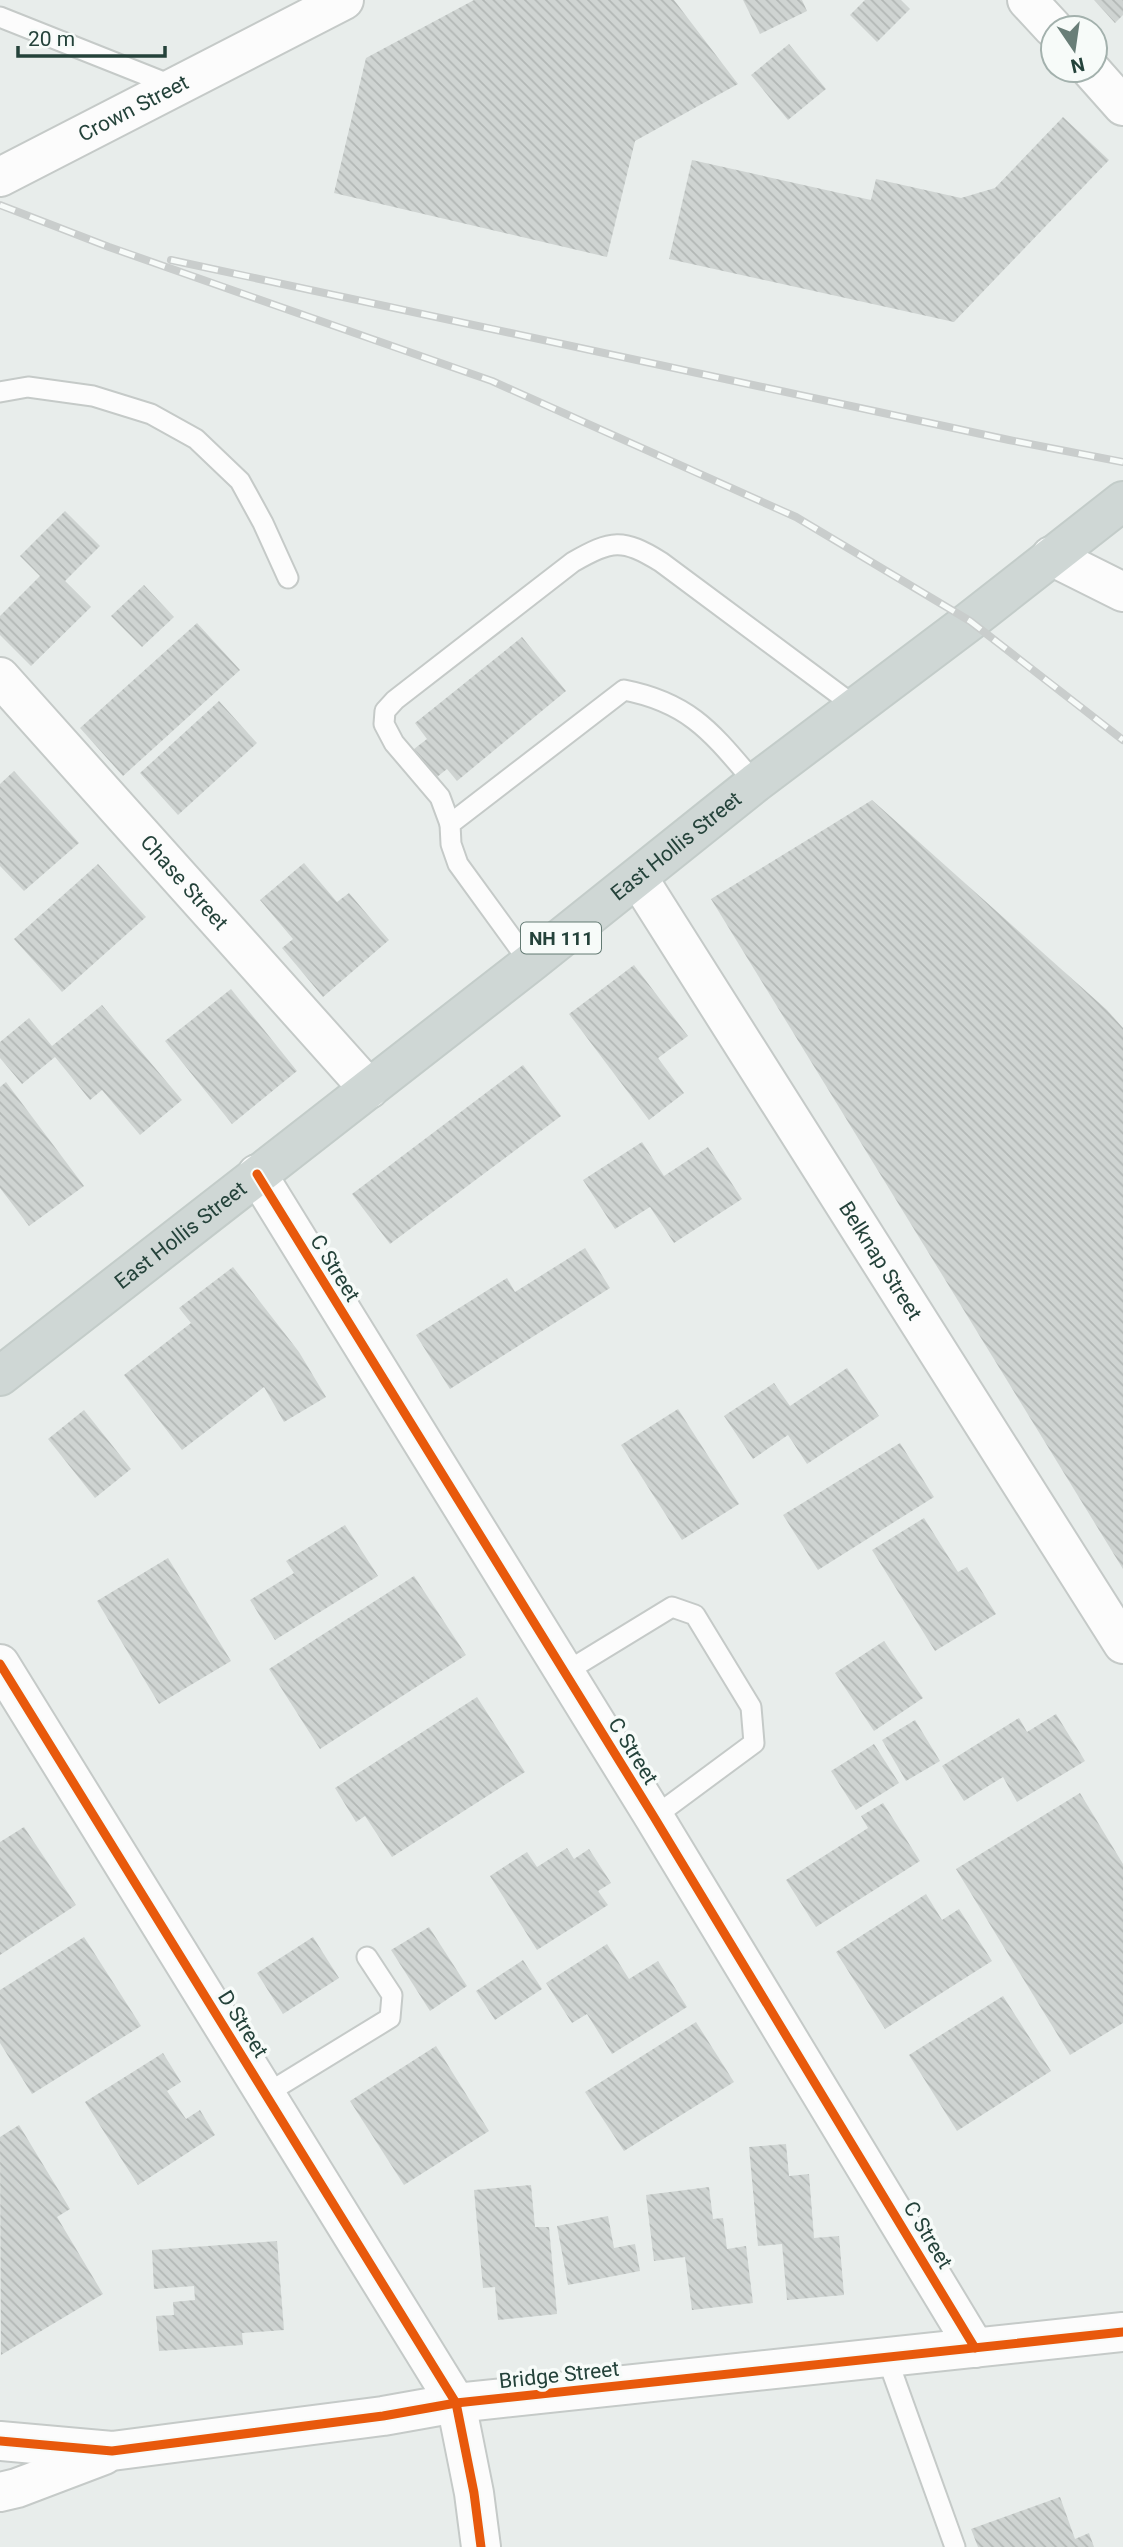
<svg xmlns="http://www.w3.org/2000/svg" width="1123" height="2547" viewBox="0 0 1123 2547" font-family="Roboto,sans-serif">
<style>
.building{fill:url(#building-back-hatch)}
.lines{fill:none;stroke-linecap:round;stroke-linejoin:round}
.service-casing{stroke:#c5cac8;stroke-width:23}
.minor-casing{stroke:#c5cac8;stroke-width:42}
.tertiary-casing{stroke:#c5cac8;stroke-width:42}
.primary-casing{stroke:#c3ccc9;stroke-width:42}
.service{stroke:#fcfcfc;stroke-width:19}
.minor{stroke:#fcfcfc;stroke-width:38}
.tertiary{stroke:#fcfcfc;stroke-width:38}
.primary{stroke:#cfd7d5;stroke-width:38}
.rail-casing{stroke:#c9cdcc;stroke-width:8}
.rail{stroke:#f7fbf9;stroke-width:5;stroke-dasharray:16;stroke-linecap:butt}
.cycleway-casing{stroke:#f7fbf9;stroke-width:13}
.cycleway{stroke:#e8590c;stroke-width:9}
.labels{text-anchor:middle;stroke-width:7;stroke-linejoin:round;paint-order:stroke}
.shield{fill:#f7fbf9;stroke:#637a73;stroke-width:2}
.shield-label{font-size:19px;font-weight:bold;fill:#24423a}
.street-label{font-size:21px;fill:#24423a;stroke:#f7fbf9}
</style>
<defs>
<pattern id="building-back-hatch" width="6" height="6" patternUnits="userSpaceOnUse" patternTransform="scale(1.75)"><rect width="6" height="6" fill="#cfd4d2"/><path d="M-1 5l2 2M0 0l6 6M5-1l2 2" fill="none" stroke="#b2b7b5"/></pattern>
</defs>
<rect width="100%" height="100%" fill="#e8edeb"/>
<g class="building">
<polygon points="474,0 674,0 738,84 635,141 607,257 334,193 366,58"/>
<polygon points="743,0 802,0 807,11 760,34"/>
<polygon points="865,0 901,0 910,9 877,42 850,15"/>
<polygon points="1094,0 1123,0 1123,15 1115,23"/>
<polygon points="789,44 826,89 788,120 751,75"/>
<polygon points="1063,117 1109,160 954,322 669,259 692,160 871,200 876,179 961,198 995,188"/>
<polygon points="65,511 100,546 65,581 91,607 31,666 0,635 0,616 40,576 20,556"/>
<polygon points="144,585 174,617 142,647 111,616"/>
<polygon points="197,623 240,670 123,776 80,728"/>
<polygon points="522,637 566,691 457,781 447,769 437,777 414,749 427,739 415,723"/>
<polygon points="219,701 257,743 178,815 140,773"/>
<polygon points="14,771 79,843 24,891 0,866 0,784"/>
<polygon points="872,800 1107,1010 1123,1028 1123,1569 711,899"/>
<polygon points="304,863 337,902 349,893 389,940 323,997 282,948 293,939 260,900"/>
<polygon points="98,864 146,917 62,992 14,939"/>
<polygon points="634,965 688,1036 658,1058 684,1093 649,1120 569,1014"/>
<polygon points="231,989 297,1071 232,1124 165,1041"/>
<polygon points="102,1005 182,1100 140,1135 102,1090 90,1100 55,1057 22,1084 0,1058 0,1042 29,1018 52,1046"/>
<polygon points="523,1065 561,1116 390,1244 352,1194"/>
<polygon points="6,1082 84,1186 29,1226 0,1188 0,1087"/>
<polygon points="642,1142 664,1176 708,1147 742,1199 674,1243 650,1207 615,1229 583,1180"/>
<polygon points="585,1248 610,1288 450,1389 416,1335 507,1278 515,1292"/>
<polygon points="233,1267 299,1352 326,1397 284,1422 264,1387 182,1450 124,1375 191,1323 179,1308"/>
<polygon points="847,1368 879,1416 807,1464 788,1435 753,1459 724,1416 774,1383 790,1406"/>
<polygon points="678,1409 739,1504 682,1540 621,1445"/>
<polygon points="84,1410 131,1469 95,1498 48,1439"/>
<polygon points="900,1443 934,1497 818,1570 783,1515"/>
<polygon points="924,1518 958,1572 967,1567 996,1614 935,1651 872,1550"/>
<polygon points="345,1525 378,1576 275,1640 250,1600 294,1573 286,1561"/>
<polygon points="168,1558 231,1661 159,1704 97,1601"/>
<polygon points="414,1576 466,1655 320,1749 269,1669"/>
<polygon points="884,1641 923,1698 874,1731 835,1673"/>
<polygon points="477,1697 525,1772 392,1857 365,1816 356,1822 335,1788"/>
<polygon points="1056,1714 1085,1761 1017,1802 1003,1777 964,1801 942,1766 1019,1718 1027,1732"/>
<polygon points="915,1720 940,1761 906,1781 882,1740"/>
<polygon points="874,1744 899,1783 856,1810 831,1771"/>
<polygon points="1080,1793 1123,1864 1123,2023 1070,2055 956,1869"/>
<polygon points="883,1803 920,1861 816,1927 786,1880 868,1828 861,1816"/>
<polygon points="24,1827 76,1905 0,1955 0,1842"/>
<polygon points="567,1848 574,1859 589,1849 611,1883 598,1891 608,1905 537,1950 490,1876 527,1852 537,1867"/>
<polygon points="926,1894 942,1920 959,1909 992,1961 885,2029 836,1952"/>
<polygon points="429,1927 467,1986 430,2011 391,1950"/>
<polygon points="84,1937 141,2026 32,2094 0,2043 0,1990"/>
<polygon points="313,1937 339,1978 283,2014 257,1973"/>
<polygon points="607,1944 629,1979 658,1961 687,2007 612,2054 587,2014 572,2023 546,1983"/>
<polygon points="523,1960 542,1989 495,2020 476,1991"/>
<polygon points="1003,1996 1051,2071 957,2131 909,2055"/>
<polygon points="696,2022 734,2082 624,2151 585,2092"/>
<polygon points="436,2046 489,2131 404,2185 350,2101"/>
<polygon points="163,2053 181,2082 167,2091 186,2119 200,2110 215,2135 138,2185 85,2102"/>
<polygon points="19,2125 70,2209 57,2217 103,2294 1,2355 0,2137"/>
<polygon points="786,2144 789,2176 809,2174 814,2238 839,2236 844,2295 787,2300 782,2244 758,2246 749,2147"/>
<polygon points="531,2185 535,2227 549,2227 557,2314 498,2320 495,2287 483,2288 474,2190"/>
<polygon points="709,2187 713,2219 723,2218 727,2249 746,2246 753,2303 692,2310 685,2257 654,2261 646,2195"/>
<polygon points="608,2216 614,2248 635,2244 640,2271 568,2285 557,2226"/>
<polygon points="277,2241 284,2330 242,2333 243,2345 159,2351 156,2316 174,2315 173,2302 195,2300 194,2286 154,2289 152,2250"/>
<polygon points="1060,2497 1075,2539 1089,2533 1094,2547 978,2547 971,2529"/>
</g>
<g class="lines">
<defs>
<g id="service">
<polyline points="0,17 176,87"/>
<polyline points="0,392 28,387 93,396 151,414 196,439 240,481 263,523 288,578"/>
<path d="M450,824L440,797L394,743L384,724L385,711L395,700L573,562C612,540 622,538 661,562L856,707"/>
<path d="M530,963L458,864L451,844L450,824L624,690C691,703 713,734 755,783"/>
<polyline points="564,1673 672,1607 695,1615 751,1707 754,1743 654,1817"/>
<polyline points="266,2094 390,2018 392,1995 367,1957"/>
<polyline points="887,2358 955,2547"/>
</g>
<g id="minor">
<polyline points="1027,0 1053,28"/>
<polyline points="1091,70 1123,106"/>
<path id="s1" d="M0,177L344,0"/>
<polyline points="1051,556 1123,592"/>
<path id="s2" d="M0,677L369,1089"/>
<path id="s3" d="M638,878L1123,1644"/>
<polyline points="257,1174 654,1817 975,2348"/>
<polyline points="0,1664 456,2403 474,2493 481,2547"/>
</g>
<g id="tertiary">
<polyline points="0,2441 112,2451 383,2416 456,2403 1123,2332"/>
<polyline points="0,2492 17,2488 104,2455"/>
</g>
<g id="primary">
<path id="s4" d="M0,1376L530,963L755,783L970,621L1123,501"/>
</g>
</defs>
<use href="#service" class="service-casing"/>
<use href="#minor" class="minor-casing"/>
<use href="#tertiary" class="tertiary-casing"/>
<use href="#primary" class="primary-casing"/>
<use href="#service" class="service"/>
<use href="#minor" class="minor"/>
<use href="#tertiary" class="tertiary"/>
<use href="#primary" class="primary"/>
<defs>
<g id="rail">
<polyline points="0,205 109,247 492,381 796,517 970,621 1123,740"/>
<polyline points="171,260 1009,440 1123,462"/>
</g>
</defs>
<use href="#rail" class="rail-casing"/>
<use href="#rail" class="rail"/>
<defs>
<g id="cycleway">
<polyline points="257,1174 654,1817 975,2348"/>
<polyline points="0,1664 456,2403 474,2493 481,2547"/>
<polyline points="0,2441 112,2451 383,2416 456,2403 1123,2332"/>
</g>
</defs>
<use href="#cycleway" class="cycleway-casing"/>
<use href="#cycleway" class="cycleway"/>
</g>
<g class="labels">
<rect class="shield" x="521" y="922.5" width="80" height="31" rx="5"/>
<g class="shield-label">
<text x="561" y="945">NH 111</text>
</g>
<g class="street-label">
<text dy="7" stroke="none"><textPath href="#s1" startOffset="150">Crown Street</textPath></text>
<text dy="7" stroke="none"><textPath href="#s4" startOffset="859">East Hollis Street</textPath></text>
<text dy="7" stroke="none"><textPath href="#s2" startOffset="276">Chase Street</textPath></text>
<text dy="7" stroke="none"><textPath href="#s4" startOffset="229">East Hollis Street</textPath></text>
<text dy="7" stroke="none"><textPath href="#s3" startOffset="453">Belknap Street</textPath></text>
<text transform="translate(335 1268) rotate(58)" y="7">C Street</text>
<text transform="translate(633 1751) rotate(58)" y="7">C Street</text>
<text transform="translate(243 2024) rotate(58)" y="7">D Street</text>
<text transform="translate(928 2235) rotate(59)" y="7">C Street</text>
<text transform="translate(559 2375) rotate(-6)" y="7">Bridge Street</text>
</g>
</g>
<g transform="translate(1074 49) rotate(167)"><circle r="33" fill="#f7fbf9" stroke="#a3b1ad" stroke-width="2"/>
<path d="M0-5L12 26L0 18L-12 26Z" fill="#697e78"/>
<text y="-10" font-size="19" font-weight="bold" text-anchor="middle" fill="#24423a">N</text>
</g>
<path d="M18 46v10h147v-10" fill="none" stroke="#24423a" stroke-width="3.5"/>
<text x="28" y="46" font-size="21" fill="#24423a" stroke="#f7fbf9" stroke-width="5" paint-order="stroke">20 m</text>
</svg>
